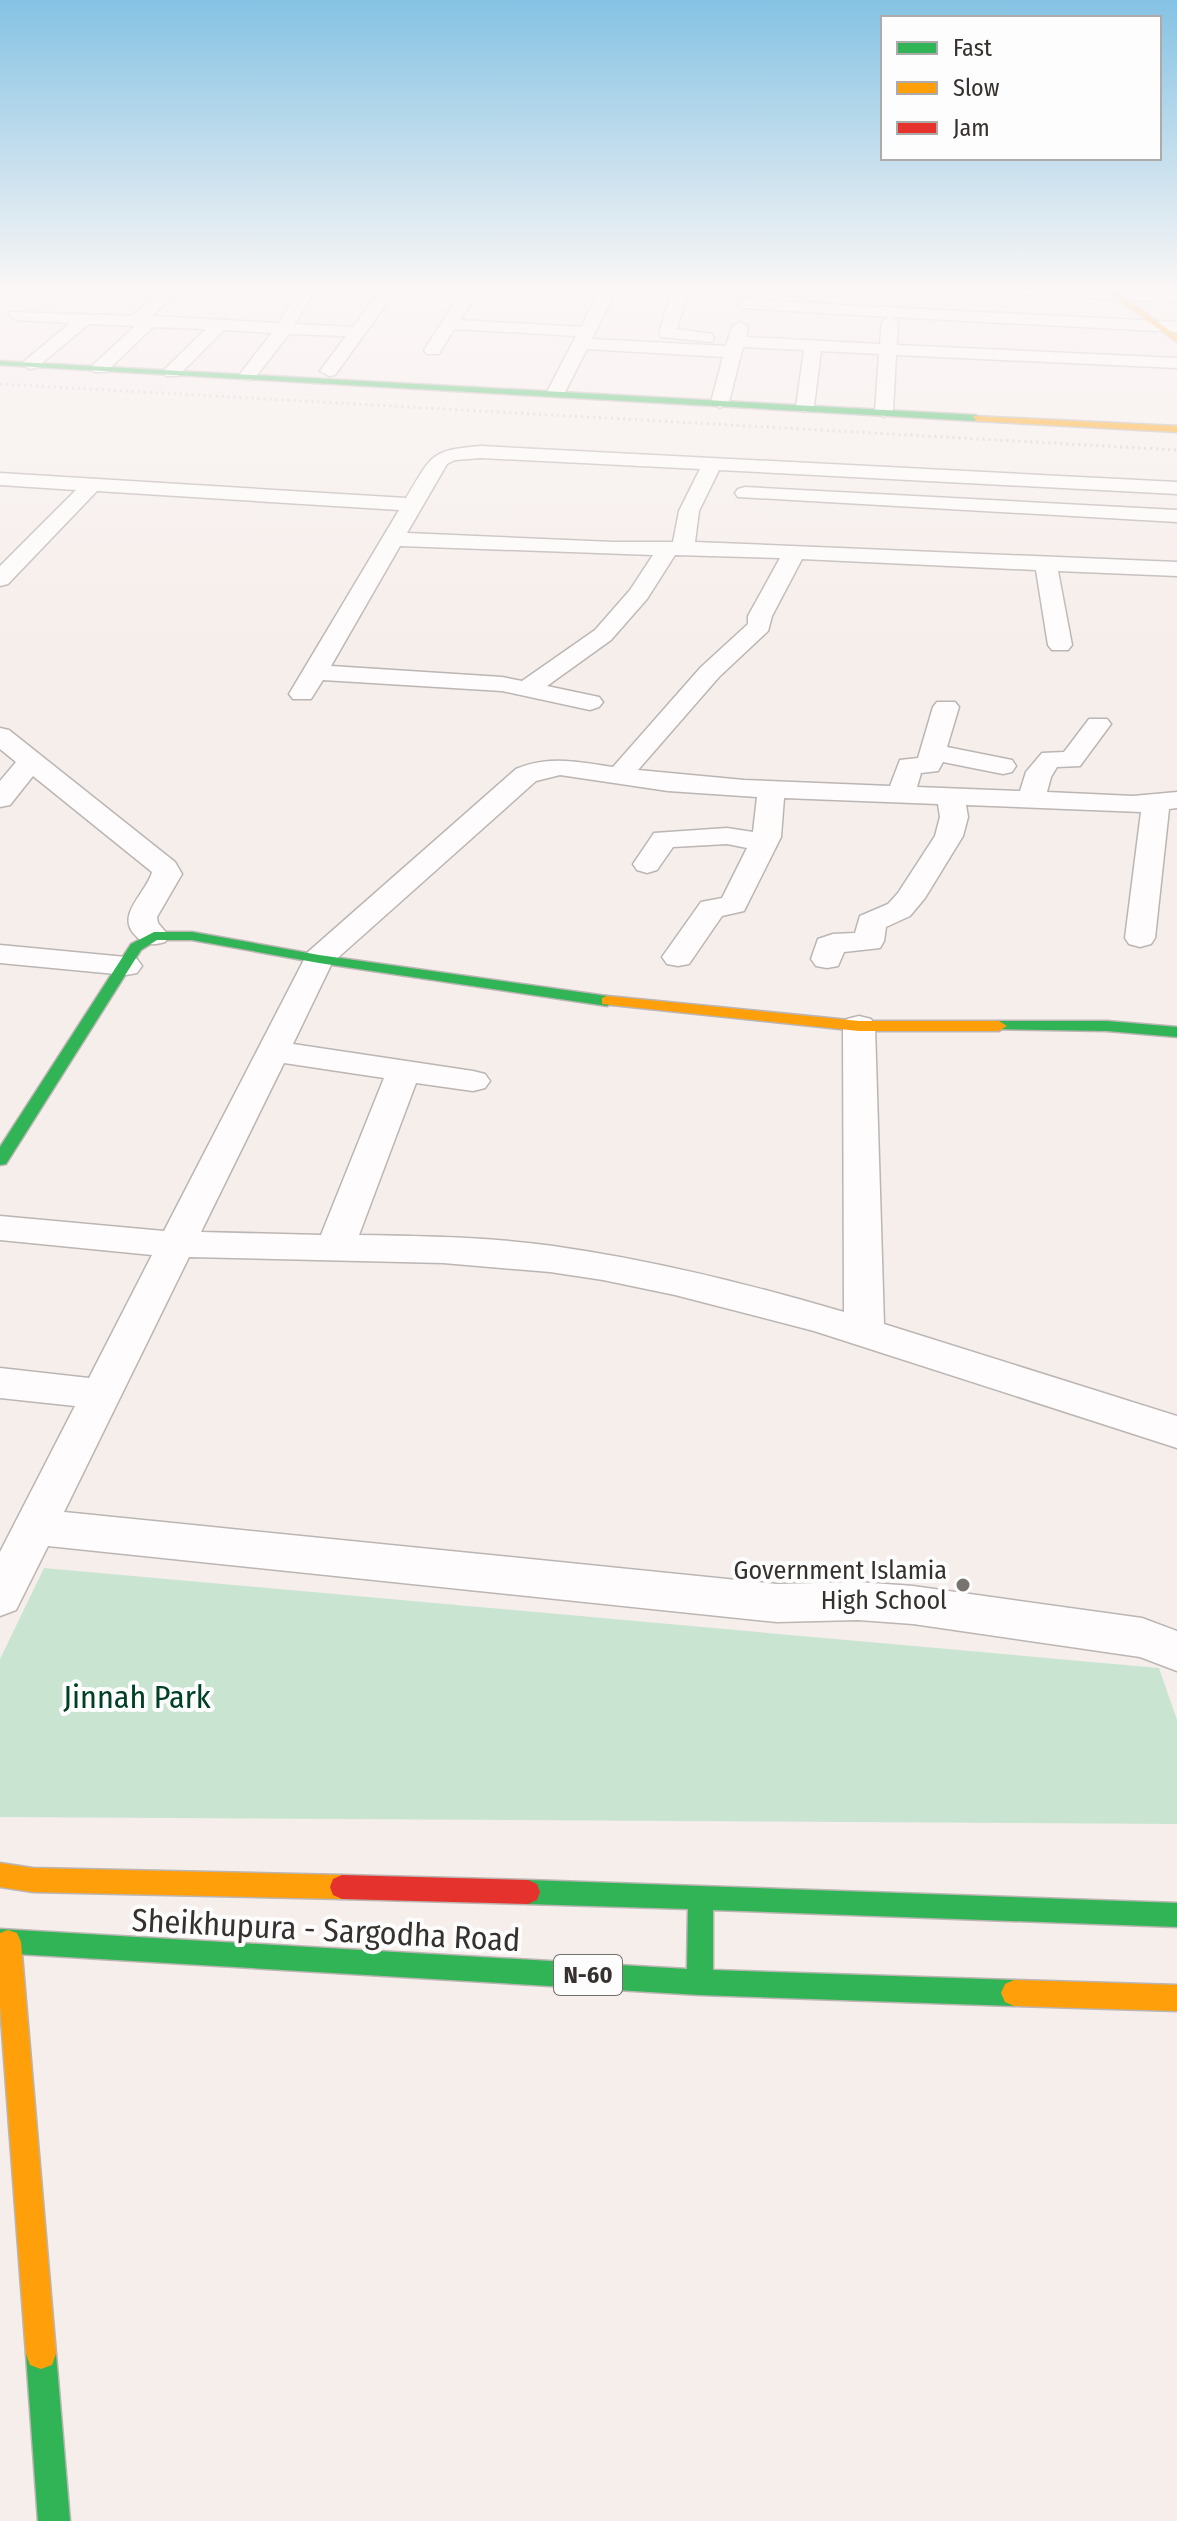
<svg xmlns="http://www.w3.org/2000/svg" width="1177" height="2521" viewBox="0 0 1177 2521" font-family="'Fira Sans Condensed',sans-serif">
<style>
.green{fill:#c9e5d2}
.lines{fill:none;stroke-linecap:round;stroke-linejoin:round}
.street-casing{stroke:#bbb5b3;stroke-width:3}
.fast-casing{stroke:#bbb5b3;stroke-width:3}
.slow-casing{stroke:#bbb5b3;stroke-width:3}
.jam-casing{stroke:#bbb5b3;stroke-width:3}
.street{fill:#fefcfc;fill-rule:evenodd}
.fast{fill:#30b455;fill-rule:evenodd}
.slow{fill:#ff9f0a;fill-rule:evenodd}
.jam{fill:#e5322d;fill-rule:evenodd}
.rail{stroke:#cfcdcc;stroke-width:3;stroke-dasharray:2 4;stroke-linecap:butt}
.poi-dot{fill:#797370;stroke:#fdfdfd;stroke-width:3}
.labels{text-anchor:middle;stroke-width:8;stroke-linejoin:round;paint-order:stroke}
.shield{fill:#fdfdfd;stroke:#726e6c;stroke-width:2}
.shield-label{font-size:24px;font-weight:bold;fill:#36312e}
.poi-label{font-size:26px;fill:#36312e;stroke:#fdfdfd;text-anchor:end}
.near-park-label{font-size:32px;fill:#004026;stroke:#fdfdfd}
.near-street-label{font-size:32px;fill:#36312e;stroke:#fdfdfd}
</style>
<rect width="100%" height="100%" fill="#f6eeeb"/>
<polygon class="green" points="44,1568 1159,1668 1177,1720 1177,1824 0,1817 0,1659"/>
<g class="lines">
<defs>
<g id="street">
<polygon points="163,290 181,290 151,316 279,323 299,290 315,290 295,324 353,327 374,299 380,297 388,302 335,375 329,376 320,371 346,336 289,334 254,379 248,380 239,375 272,333 224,330 178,376 166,376 163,372 166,368 206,329 153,327 106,372 94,372 91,368 94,364 135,326 89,324 36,368 30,369 21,364 70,323 17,320 9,315 11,312 132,316"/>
<polygon points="409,290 425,290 415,298 409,296"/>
<polygon points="463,290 479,290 460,320 581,327 600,290 616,290 592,339 726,346 732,327 740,322 748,327 746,337 880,344 882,322 889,317 740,308 738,305 746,300 1177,322 1177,332 891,317 898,322 897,345 1177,358 1177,368 896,355 893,411 884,417 875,411 879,354 821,351 814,406 805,412 796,406 804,350 743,347 729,402 720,408 711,402 723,357 587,349 565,392 556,397 547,392 576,336 454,329 439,354 427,354 424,350"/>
<polygon points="672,290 688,290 677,329 712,334 714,338 712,342 661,337 659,333"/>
<polygon points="1014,290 1177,292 1177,302 1022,295"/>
<path d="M481,446L1177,482V494L719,470L699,511L695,542L1177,562V576L1058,571L1072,645L1068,650H1052L1048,645L1036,570L802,559L772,616L768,631L719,677L638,770L744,780L890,786L900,760L918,758L933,707L937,702H955L959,707L947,747L1012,760L1016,766L1012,772L1003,774L943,762L938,771L921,773L917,787L1020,791L1026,772L1042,753L1064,752L1089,719H1107L1111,724L1080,766L1057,767L1051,777L1047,792L1133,796L1177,792V808L1169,809L1155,938L1151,944L1140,947L1129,944L1125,938L1141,812L966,805L968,817L963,836L925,898L910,916L886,927L884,941L880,948L844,952L838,966L827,968L816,966L811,959L818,939L833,934L855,933L860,916L888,904L898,893L935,836L940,817L938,804L784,798L781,837L744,911L722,916L689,964L678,966L667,964L662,957L667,950L701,902L722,898L747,848L727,844L673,847L657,870L647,873L637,870L633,864L654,833L727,828L753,832L757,797L668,791L560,775L536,781L332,963L293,1044L473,1071L485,1074L490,1081L485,1088L473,1091L416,1083L359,1235C423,1236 489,1237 553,1246C652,1260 749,1284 844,1312L843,1026L847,1019L859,1016L871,1019L875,1026L884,1324L1177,1416V1448L814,1331L675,1295L603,1280L550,1272L443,1263L189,1257L64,1512L777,1584L858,1582L913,1586L1142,1618L1177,1631V1671L1140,1657L913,1624L858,1620L777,1622L48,1546L16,1610L0,1616V1552L75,1406L0,1398V1368L89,1378L152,1255L0,1240V1216L164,1231L308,952L516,769C549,755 578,762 613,767L701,667L748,624V616L780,558L675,555L647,599L611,640L547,686L599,697L603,702L599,707L590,710L502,691L323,680L311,699H293L289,694L399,510L97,491L8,584L0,586V566L76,490L0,485V473L406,498C432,456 429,450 481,446ZM481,458L700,469L679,511L673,542H613L407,533L447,464L455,460ZM400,546L653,555L630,590L595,630L522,681L502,677L331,666ZM284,1063L384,1078L321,1235L201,1232Z"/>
<polygon points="745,487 1177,510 1177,522 738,497 735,493 738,489"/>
<path d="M0,728L9,730L175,862L182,874L157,917L158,923L169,936L165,942C152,946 144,945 135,935C115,915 147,892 152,872L33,776L10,805L0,807V781L16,762L0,749Z"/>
<polygon points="0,945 126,957 137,959 142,966 137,973 126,975 0,963"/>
</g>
<g id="fast">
<polygon points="0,361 976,415 980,418 976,421 0,365"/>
<polygon points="192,932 319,955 607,996 615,1001 607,1006 319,963 192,940 157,940 141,950 6,1164 0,1165 0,1147 131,944 154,932"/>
<polygon points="999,1021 1107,1021 1177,1027 1177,1037 1107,1031 994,1029 991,1026"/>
<polygon points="528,1880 1177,1903 1177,1927 713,1910 713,1970 1014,1980 1023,1984 1027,1993 1023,2002 1014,2006 700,1995 0,1953 0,1929 687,1969 688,1909 528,1904 519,1900 516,1892 519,1884"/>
<polygon points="41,2339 52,2343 56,2354 70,2521 38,2521 26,2354 30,2343"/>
</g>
<g id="slow">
<polygon points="1105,290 1114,290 1177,336 1177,342"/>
<polygon points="973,416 1177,426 1177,432 976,421"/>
<polygon points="607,996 859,1021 999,1021 1007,1026 999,1031 859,1031 602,1004 602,998"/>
<polygon points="0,1863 33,1868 342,1875 351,1879 354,1887 351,1895 342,1899 33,1892 0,1887"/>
<polygon points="8,1930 17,1933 21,1942 56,2354 52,2365 41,2369 30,2365 26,2354 0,2005 0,1933"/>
<polygon points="1014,1980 1177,1985 1177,2011 1014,2006 1005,2002 1001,1993 1005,1984"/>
</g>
<polygon id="jam" points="342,1875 528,1880 537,1884 540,1892 537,1900 528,1904 342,1899 333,1895 330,1887 333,1879"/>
</defs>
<use href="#street" class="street-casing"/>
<use href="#fast" class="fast-casing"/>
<use href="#slow" class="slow-casing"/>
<use href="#jam" class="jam-casing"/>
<use href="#street" class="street"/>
<use href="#fast" class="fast"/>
<use href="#slow" class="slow"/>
<use href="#jam" class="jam"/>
<polyline class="rail" points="0,384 1177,450"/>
</g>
<linearGradient id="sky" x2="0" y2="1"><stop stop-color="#85c2e3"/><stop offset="0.45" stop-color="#fbf7f6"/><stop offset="1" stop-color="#fbf7f6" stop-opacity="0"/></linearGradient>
<rect width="1177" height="643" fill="url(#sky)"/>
<circle class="poi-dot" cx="963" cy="1585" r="8"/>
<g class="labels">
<rect class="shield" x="554" y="1955" width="68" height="40" rx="6"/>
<g class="shield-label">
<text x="588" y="1983">N-60</text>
</g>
<g class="poi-label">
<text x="947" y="1579">Government Islamia<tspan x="947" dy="30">High School</tspan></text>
</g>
<g class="near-park-label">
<text x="137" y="1708">Jinnah Park</text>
</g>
<g class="near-street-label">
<text transform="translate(326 1930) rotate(3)" y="11">Sheikhupura - Sargodha Road</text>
</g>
</g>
<rect x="881" y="16" width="280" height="144" fill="#fdfdfd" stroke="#adabaa" stroke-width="2"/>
<rect x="897" y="42" width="40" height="12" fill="#30b455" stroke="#adabaa" stroke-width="2"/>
<text x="953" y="56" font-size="24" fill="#36312e">Fast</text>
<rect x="897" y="82" width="40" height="12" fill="#ff9f0a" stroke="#adabaa" stroke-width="2"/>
<text x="953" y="96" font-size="24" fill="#36312e">Slow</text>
<rect x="897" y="122" width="40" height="12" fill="#e5322d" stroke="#adabaa" stroke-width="2"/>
<text x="953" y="136" font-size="24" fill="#36312e">Jam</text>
</svg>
